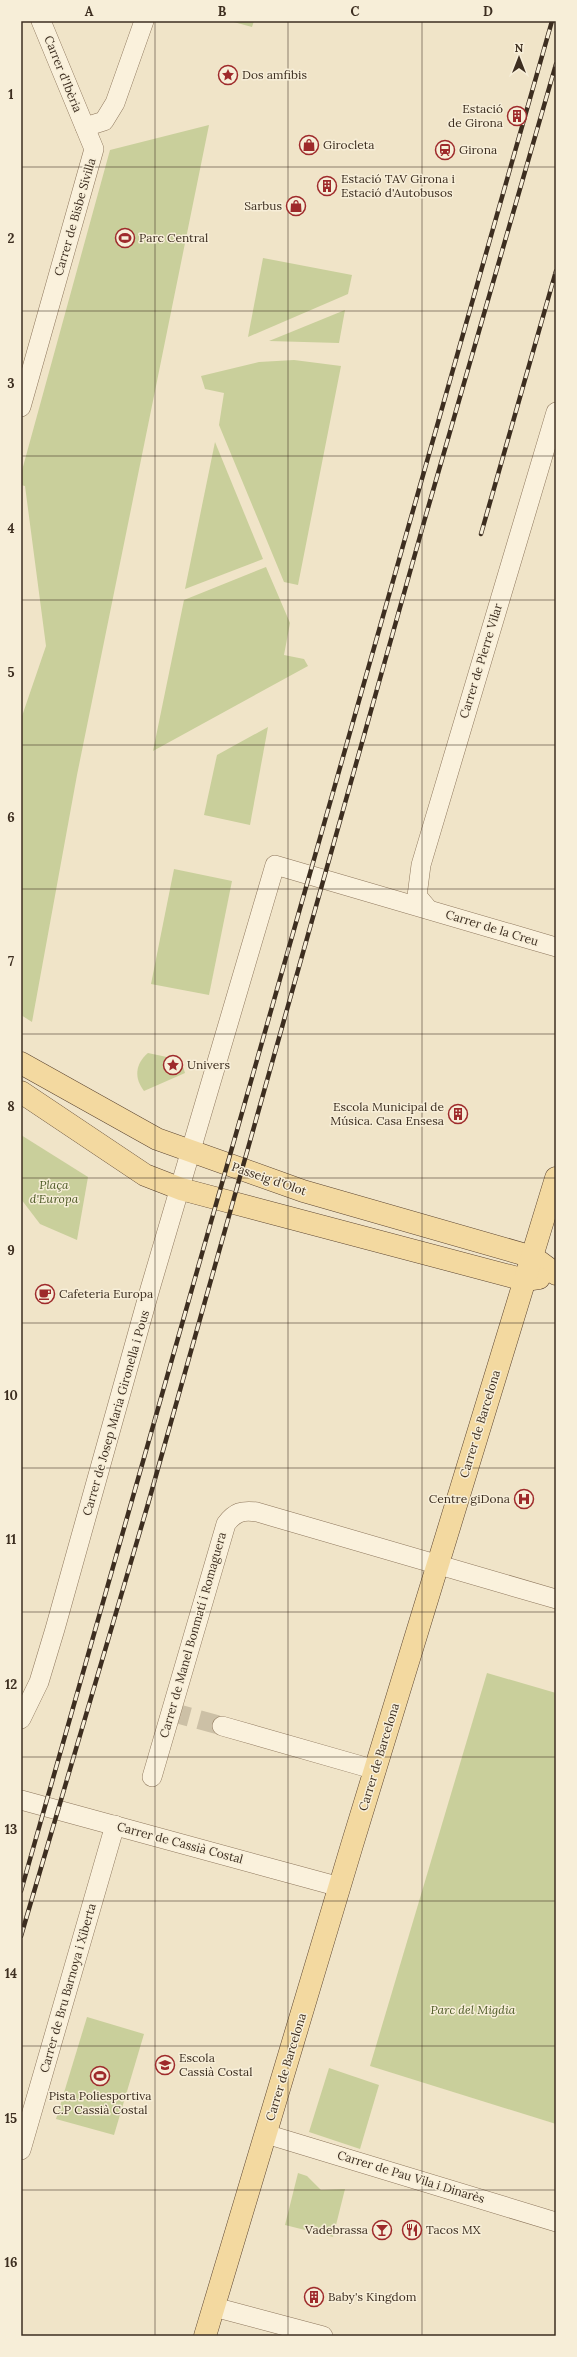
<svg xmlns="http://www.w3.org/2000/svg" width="577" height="2357" viewBox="0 0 577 2357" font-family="Lora,serif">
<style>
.green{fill:#c9cf9b}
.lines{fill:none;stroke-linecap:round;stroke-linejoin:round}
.minor-tunnel{stroke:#ccc0a6;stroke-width:19;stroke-dasharray:19 10;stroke-linecap:butt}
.minor-casing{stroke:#8d765c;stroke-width:20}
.major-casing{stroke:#5b4430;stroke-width:23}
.minor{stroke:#faf1dc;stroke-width:19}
.major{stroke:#f3d9a0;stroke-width:22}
.rail-casing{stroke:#3d2e20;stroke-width:4.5}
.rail{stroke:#f7eed8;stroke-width:3;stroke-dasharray:9;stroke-linecap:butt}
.grid{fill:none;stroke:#3d2e20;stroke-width:1;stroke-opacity:0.55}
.labels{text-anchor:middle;stroke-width:3;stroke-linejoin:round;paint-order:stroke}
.street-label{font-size:12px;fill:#3d2e20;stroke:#f7eed8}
.poi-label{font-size:12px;fill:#3d2e20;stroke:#f7eed8;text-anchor:start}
.park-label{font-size:12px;font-style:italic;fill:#4d5a26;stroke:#f7eed8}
.neatline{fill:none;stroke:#3d2e20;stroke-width:1.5}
.grid-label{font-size:13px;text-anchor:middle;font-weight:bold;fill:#3d2e20}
</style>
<rect width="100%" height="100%" fill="#f0e4c8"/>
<g class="green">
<polygon points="230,21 254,21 252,27"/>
<polygon points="209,125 77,775 32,1022 21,1015 21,719 46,646 25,486 21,485 21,474 110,150"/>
<polygon points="263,258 352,275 348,294 248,337"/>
<polygon points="345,310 339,343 269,341"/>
<polygon points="294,360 341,366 298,585 284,582 219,425 224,393 205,389 201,376 259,362"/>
<polygon points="215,442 263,559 185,589"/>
<polygon points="266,567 290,623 284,655 304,659 308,666 153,751 184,600"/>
<polygon points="268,727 250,825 204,815 217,755"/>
<polygon points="174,869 232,881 209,995 151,984"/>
<path d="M148,1053L181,1060L185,1073L144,1091C134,1078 135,1064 148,1053Z"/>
<polygon points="21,1135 88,1177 77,1240 40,1224 21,1199"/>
<polygon points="487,1673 556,1693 556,2124 370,2066"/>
<polygon points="87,2017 144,2034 114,2135 56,2119"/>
<polygon points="329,2068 379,2085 360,2149 309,2132"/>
<polygon points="298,2173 307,2176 321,2190 345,2189 333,2237 285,2225"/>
</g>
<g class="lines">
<polyline class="minor-tunnel" points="171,1712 222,1726"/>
<defs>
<g id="minor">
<polyline points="85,127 104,121 115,103 144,21"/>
<polyline points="21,407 94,149 41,21"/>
<polyline points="428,909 417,896 421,865 556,412"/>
<polyline points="21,1719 39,1682 55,1629 150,1289 275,865 556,947"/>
<polyline points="222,1726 376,1770"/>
<path d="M152,1777L226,1524C235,1512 242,1510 257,1512L556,1599"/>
<polyline points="21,1800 340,1887"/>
<polyline points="266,2134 556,2222"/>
<polyline points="21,2150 115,1825"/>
<polyline points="214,2307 323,2336"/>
</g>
<g id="major">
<polyline points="21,1063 157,1139 303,1191 533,1257 556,1274"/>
<polyline points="21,1092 145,1175 181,1189 525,1280 539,1278"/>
<polyline points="205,2336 352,1845 556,1178"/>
</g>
</defs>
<use href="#minor" class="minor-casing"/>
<use href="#major" class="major-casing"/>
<use href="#minor" class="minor"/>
<use href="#major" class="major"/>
<defs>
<g id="rail">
<polyline points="481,534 556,271"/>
<polyline points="21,1891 552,21"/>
<polyline points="21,1936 148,1504 426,515 556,64"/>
</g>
</defs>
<use href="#rail" class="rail-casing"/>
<use href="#rail" class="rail"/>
</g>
<path class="grid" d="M155,21V2336M288,21V2336M422,21V2336M21,167H556M21,311H556M21,456H556M21,600H556M21,745H556M21,889H556M21,1034H556M21,1178H556M21,1323H556M21,1468H556M21,1612H556M21,1757H556M21,1901H556M21,2046H556M21,2190H556"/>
<defs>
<symbol id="sight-ring" viewBox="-11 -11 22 22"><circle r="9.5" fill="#f7eed8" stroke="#9e2a2b" stroke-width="1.5"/><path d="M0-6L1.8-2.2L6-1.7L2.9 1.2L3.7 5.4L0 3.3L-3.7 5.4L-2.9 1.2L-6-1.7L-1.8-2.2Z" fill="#9e2a2b"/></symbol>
<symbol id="building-ring" viewBox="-11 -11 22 22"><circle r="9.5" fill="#f7eed8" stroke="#9e2a2b" stroke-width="1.5"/><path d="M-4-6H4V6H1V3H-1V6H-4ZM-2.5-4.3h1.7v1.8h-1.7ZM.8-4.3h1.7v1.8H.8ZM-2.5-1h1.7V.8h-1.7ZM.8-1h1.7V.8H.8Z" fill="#9e2a2b"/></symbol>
<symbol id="shop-ring" viewBox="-11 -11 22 22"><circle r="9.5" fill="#f7eed8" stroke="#9e2a2b" stroke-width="1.5"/><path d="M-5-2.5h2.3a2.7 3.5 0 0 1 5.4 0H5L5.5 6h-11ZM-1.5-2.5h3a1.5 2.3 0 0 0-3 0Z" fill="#9e2a2b"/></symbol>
<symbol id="station-ring" viewBox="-11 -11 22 22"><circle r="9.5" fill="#f7eed8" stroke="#9e2a2b" stroke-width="1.5"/><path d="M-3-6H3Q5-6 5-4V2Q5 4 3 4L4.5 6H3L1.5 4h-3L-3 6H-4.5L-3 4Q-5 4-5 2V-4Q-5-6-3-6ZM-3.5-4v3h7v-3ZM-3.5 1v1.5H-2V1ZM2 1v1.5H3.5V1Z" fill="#9e2a2b"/></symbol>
<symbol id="stadium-ring" viewBox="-11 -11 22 22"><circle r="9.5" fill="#f7eed8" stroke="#9e2a2b" stroke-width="1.5"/><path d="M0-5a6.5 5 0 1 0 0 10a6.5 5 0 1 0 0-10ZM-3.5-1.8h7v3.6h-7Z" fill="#9e2a2b"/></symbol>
<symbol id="cafe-ring" viewBox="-11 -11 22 22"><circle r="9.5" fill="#f7eed8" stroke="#9e2a2b" stroke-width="1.5"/><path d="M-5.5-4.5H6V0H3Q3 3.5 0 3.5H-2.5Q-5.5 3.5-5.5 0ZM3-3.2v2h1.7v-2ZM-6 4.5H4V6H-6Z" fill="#9e2a2b"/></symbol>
<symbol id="hospital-ring" viewBox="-11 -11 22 22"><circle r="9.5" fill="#f7eed8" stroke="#9e2a2b" stroke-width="1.5"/><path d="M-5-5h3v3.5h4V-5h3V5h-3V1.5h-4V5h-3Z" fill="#9e2a2b"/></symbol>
<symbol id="school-ring" viewBox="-11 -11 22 22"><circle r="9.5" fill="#f7eed8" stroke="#9e2a2b" stroke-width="1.5"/><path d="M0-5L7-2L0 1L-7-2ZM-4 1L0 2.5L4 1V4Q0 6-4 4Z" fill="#9e2a2b"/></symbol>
<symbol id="bar-ring" viewBox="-11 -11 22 22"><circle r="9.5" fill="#f7eed8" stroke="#9e2a2b" stroke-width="1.5"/><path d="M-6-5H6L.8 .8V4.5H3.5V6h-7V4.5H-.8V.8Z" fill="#9e2a2b"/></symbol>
<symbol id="restaurant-ring" viewBox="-11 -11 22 22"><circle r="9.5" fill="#f7eed8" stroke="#9e2a2b" stroke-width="1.5"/><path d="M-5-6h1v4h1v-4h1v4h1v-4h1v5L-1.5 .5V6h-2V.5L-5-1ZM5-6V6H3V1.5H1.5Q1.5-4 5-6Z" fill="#9e2a2b"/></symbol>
</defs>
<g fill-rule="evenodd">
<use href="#sight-ring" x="217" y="64" width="22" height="22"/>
<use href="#building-ring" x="506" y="105" width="22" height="22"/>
<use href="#shop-ring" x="298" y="134" width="22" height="22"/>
<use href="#station-ring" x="434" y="139" width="22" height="22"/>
<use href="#building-ring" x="316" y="175" width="22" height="22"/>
<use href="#shop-ring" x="285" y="195" width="22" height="22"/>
<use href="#stadium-ring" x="114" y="227" width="22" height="22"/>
<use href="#sight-ring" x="162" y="1054" width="22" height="22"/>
<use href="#building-ring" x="447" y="1103" width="22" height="22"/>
<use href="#cafe-ring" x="34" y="1283" width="22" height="22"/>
<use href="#hospital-ring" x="513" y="1488" width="22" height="22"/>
<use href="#school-ring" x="154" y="2054" width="22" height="22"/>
<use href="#stadium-ring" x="89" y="2065" width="22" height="22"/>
<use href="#bar-ring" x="371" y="2219" width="22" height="22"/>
<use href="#restaurant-ring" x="401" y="2219" width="22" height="22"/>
<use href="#building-ring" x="303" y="2286" width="22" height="22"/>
</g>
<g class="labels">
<g class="street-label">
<text transform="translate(63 74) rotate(68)" y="4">Carrer d'Ibèria</text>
<text transform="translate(75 217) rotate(-74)" y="4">Carrer de Bisbe Sivilla</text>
<text transform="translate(481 661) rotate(-73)" y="4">Carrer de Pierre Vilar</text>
<text transform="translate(492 928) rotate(17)" y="4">Carrer de la Creu</text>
<text transform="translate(269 1179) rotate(19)" y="4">Passeig d'Olot</text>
<text transform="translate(116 1413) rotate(-74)" y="4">Carrer de Josep Maria Gironella i Pous</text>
<text transform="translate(480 1424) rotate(-73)" y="4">Carrer de Barcelona</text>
<text transform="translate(193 1635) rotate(-74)" y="4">Carrer de Manel Bonmatí i Romaguera</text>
<text transform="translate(379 1757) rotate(-73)" y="4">Carrer de Barcelona</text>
<text transform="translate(180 1843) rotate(15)" y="4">Carrer de Cassià Costal</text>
<text transform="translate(68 1988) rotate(-74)" y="4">Carrer de Bru Barnoya i Xiberta</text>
<text transform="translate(286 2067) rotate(-73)" y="4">Carrer de Barcelona</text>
<text transform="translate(411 2177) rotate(17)" y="4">Carrer de Pau Vila i Dinarès</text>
</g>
<g class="poi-label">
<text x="242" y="79">Dos amfibis</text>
<text x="503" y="113" text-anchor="end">Estació<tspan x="503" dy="14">de Girona</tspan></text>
<text x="323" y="149">Girocleta</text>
<text x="459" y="154">Girona</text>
<text x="341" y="183">Estació TAV Girona i<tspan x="341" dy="14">Estació d'Autobusos</tspan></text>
<text x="282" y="210" text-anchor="end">Sarbus</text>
<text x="139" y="242">Parc Central</text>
<text x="187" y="1069">Univers</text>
<text x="444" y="1111" text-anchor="end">Escola Municipal de<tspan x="444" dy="14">Música. Casa Ensesa</tspan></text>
<text x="59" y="1298">Cafeteria Europa</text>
<text x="510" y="1503" text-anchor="end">Centre giDona</text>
<text x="179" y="2062">Escola<tspan x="179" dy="14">Cassià Costal</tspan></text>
<text x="100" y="2100" text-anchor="middle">Pista Poliesportiva<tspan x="100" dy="14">C.P Cassià Costal</tspan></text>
<text x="368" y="2234" text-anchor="end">Vadebrassa</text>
<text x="426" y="2234">Tacos MX</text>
<text x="328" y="2301">Baby's Kingdom</text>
</g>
<g class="park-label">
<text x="54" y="1189">Plaça<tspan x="54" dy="14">d'Europa</tspan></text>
<text x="473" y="2014">Parc del Migdia</text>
</g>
</g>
<rect width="577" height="2357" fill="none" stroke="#f7eed8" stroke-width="44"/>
<g transform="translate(519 58)" stroke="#f7eed8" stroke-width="3" paint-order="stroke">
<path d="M0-3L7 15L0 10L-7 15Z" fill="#3d2e20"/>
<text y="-6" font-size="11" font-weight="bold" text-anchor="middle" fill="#3d2e20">N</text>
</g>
<rect x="22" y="22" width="533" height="2313" class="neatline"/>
<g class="grid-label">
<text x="89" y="16">A</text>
<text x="222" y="16">B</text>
<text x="355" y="16">C</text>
<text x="488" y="16">D</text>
<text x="11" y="99">1</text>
<text x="11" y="243">2</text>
<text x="11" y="388">3</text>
<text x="11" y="533">4</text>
<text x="11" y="677">5</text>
<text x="11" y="822">6</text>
<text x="11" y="966">7</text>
<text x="11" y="1111">8</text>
<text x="11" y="1255">9</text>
<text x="11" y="1400">10</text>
<text x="11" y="1544">11</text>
<text x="11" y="1689">12</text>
<text x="11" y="1834">13</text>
<text x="11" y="1978">14</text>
<text x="11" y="2123">15</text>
<text x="11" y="2267">16</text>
</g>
</svg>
